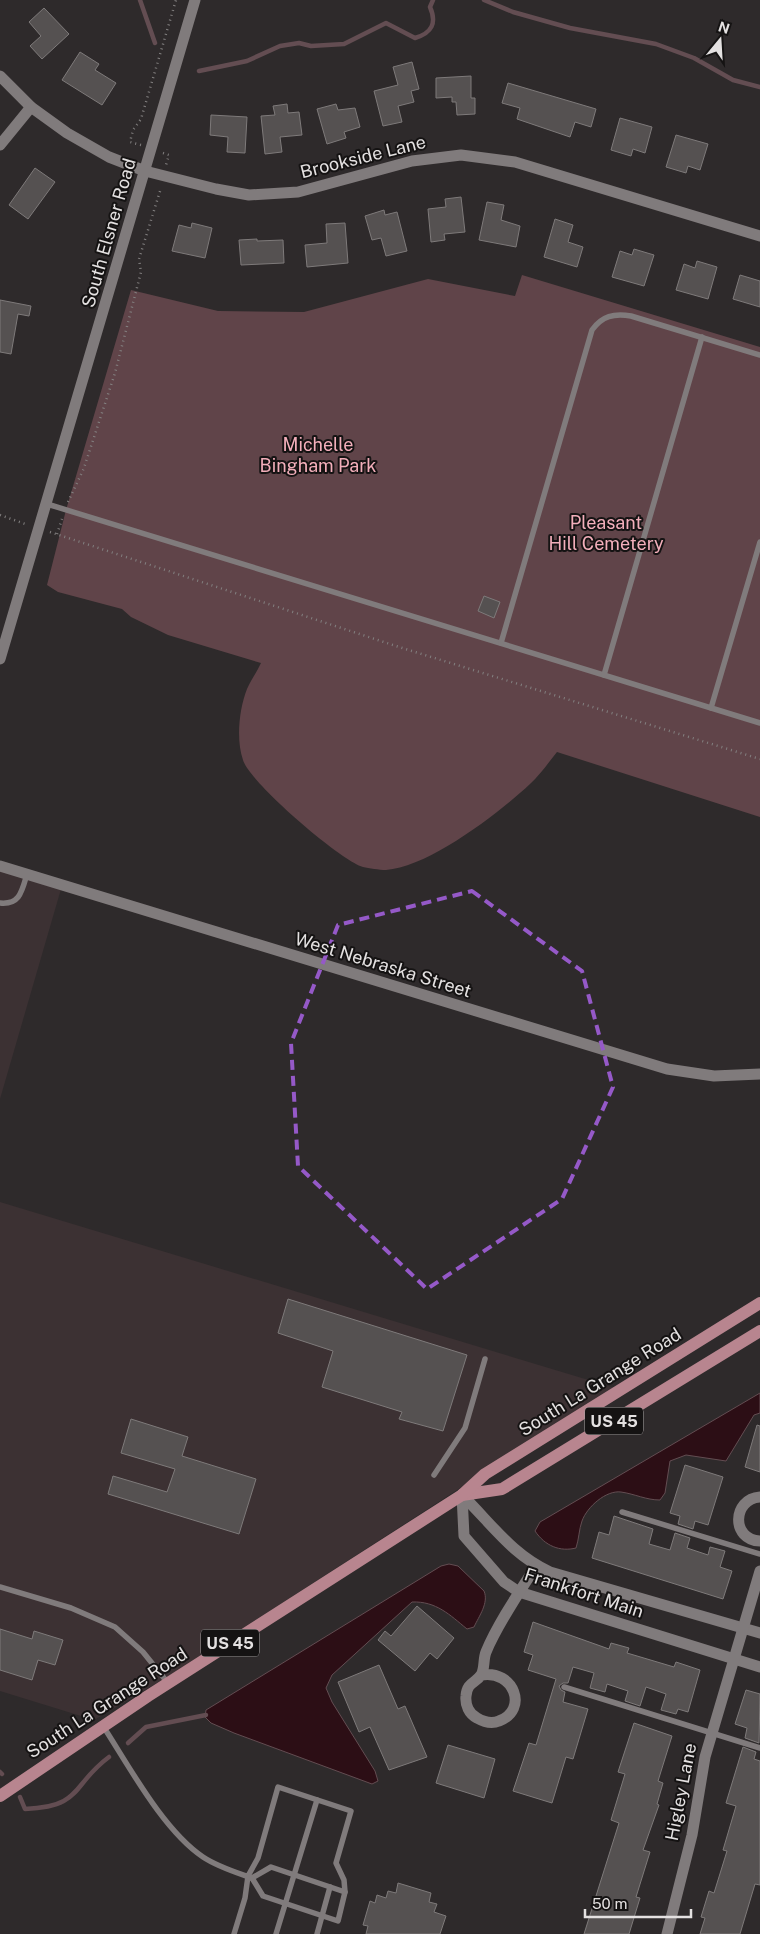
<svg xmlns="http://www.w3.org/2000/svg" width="760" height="1934" viewBox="0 0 760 1934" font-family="'Public Sans',sans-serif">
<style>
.built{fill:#3c3133}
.green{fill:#604449}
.water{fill:#2c0e15;stroke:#634d52}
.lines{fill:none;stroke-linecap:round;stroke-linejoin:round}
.stream{stroke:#634d52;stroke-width:4.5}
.building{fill:#555151;stroke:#7e7a7a}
.path{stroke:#838080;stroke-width:2.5;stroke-dasharray:1 4;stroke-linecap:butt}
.service{stroke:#807b7c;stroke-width:5.5}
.minor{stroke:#807b7c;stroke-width:11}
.primary{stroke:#b8858f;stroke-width:12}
.marked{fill:none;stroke:#9559c8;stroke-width:4;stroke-dasharray:10 6;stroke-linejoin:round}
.labels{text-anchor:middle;stroke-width:4;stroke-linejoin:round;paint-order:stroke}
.shield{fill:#151313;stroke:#a6a3a3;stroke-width:1}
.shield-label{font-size:16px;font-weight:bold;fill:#e4e1e1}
.street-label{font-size:18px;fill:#e4e1e1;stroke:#151313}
.park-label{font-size:18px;fill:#f3afbb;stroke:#151313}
</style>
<rect width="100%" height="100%" fill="#2e2a2b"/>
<g class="built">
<polygon points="0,870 61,889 0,1099"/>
<polygon points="0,1202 615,1388 169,1676 94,1720 0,1691"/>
</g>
<path class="green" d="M522,275L760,347V817L557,752C548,763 540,775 530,784C499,813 429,867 386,870C379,870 369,868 363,867C340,860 250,783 243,760C236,740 239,709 247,689C251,680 257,672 261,663L168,635L131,617L122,609L58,592L47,585L66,510L131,290L218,311L304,312L428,279L515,296Z"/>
<g class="water">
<path d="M760,1393V1413L754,1415L726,1461L686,1455L670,1461L665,1493L660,1500C646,1500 635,1494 621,1492C606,1490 587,1507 582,1521C579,1529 579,1539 576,1548C560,1552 545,1546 535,1531L540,1522Z"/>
<path d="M449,1564L458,1566L484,1591C489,1603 479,1616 474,1627L467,1629C450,1615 436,1601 412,1602L332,1675L326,1688L332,1702L375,1771L378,1781L372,1784L234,1733L211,1723L205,1717L206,1710L441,1566Z"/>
</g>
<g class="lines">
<g class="stream">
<polyline points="140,0 155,43"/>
<polyline points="484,0 513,12 570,28 656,44 694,58 733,80 760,87"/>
<path d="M199,71L247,61L280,46L299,43L311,46L344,44L386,23L415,38C432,33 437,23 430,7L433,0"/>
<polyline points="128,1743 146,1727 206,1715"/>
<polyline points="0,1772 2,1774"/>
<path d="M20,1797L25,1809C83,1807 71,1785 109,1757"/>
</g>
</g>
<g class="building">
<polygon points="44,8 69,34 42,59 30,46 41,36 29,22"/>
<polygon points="80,52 99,64 95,70 116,83 102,105 62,80"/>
<polygon points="412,62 419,89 411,91 414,102 398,106 402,122 383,126 374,91 398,85 393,67"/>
<polygon points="471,76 471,98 475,98 475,114 457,115 456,102 452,102 452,97 436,98 436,78"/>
<polygon points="508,83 596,109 591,127 575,122 570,137 517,119 520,108 502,103"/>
<polygon points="287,104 288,113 299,112 302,135 280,137 282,152 265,154 261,116 275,115 273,106"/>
<polygon points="336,104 338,110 355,108 360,127 344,132 346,138 327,144 317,109"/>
<polygon points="211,115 247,117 245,153 227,152 228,137 210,135"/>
<polygon points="620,118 652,127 645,153 633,149 631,156 611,150"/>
<polygon points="676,135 708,144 700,170 688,166 686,173 666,167"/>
<polygon points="35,168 55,182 28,219 9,205"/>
<polygon points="461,197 465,232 444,234 445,240 431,242 428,209 446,207 445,199"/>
<polygon points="487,202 504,205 501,220 520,226 516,247 479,240"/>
<polygon points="384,210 385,215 397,212 407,251 386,256 381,238 372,240 365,216"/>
<polygon points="555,219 573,225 568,242 583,247 577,267 544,257"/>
<polygon points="192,223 212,228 205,258 172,251 179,225 191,228"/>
<polygon points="345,223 348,263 307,267 305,245 327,243 326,224"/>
<polygon points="257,239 257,241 283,240 284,263 241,265 239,240"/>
<polygon points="634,249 654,255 644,286 612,277 620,251 632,255"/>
<polygon points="697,261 717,267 708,299 676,290 684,264 695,268"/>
<polygon points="740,275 760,281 760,307 733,299"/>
<polygon points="0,300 31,306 29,316 18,314 11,354 0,352"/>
<polygon points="484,596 500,602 494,618 478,611"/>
<polygon points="288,1299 467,1355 443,1431 399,1419 402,1412 322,1387 333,1351 278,1333"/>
<polygon points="131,1419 188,1437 182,1456 256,1479 239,1534 108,1494 113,1476 167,1492 175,1469 121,1453"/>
<polygon points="757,1425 760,1426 760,1472 745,1467"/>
<polygon points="685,1465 723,1477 708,1525 695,1521 693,1529 678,1524 680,1516 670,1513"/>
<polygon points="614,1516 653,1529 649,1544 670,1550 675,1533 690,1538 687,1548 708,1555 710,1547 725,1551 720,1567 732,1571 723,1599 592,1558 599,1532 609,1535"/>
<polygon points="417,1606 454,1638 437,1659 430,1653 415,1671 378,1640 385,1631 391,1636"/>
<polygon points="533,1622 609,1649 611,1643 629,1648 627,1653 674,1667 676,1662 700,1670 688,1712 678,1709 676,1714 661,1710 666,1694 646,1687 640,1706 625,1701 628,1691 607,1684 605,1692 590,1688 594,1673 573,1667 568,1683 563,1683 559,1686 561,1690 565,1692 563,1702 588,1709 573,1759 566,1757 552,1803 513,1791 529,1743 536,1745 556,1679 528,1670 533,1655 524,1652"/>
<polygon points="0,1629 32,1639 34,1631 63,1640 55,1665 38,1660 32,1680 0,1670"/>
<polygon points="379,1665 398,1709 405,1706 427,1757 389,1770 370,1727 359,1732 338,1682"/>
<polygon points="746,1690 760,1694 759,1743 745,1738 747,1728 735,1724"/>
<polygon points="634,1723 672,1736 658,1781 663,1783 657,1804 659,1805 643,1850 650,1852 636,1897 640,1898 629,1934 584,1934 619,1823 611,1820 625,1774 618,1772"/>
<polygon points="448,1745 495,1759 484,1798 436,1783"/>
<polygon points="743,1747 756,1752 754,1759 760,1761 760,1885 755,1884 740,1934 700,1934 705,1918 701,1917 709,1891 714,1893 727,1851 723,1850 736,1806 726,1803"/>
<polygon points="398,1883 431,1893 429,1902 437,1904 434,1912 446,1916 440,1934 366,1934 368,1926 363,1925 370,1901 375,1903 377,1895 386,1898 388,1891 396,1893"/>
</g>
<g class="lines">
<g class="path">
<polyline points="141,145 130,142 133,130 141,119 176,0"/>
<polyline points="163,153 169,155 166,165"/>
<polyline points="68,502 84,468 115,373 141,272 139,259 161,188"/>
<polyline points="0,515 28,525"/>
<polyline points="50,532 399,647 760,759"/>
<polyline points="57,534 62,519"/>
</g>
<g class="service">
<polyline points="47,504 760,723"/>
<path d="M501,643L592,330C602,316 614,313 631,316L760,355"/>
<polyline points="604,675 702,337"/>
<polyline points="711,708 760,542"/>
<path d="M0,903C20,905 22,891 27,874"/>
<polyline points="434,1475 465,1428 485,1359"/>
<polyline points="622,1512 760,1554"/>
<polyline points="0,1587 71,1608 115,1627 143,1652 168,1683"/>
<polyline points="564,1687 760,1748"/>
<path d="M103,1726C129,1766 163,1830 203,1857C218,1867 235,1872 252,1878L263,1896L338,1921L345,1892L344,1880L336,1863L351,1811L278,1787L258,1858L248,1876L245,1898L234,1934"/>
<polyline points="252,1878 271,1867 345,1892"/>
<polyline points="276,1934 317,1800"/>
<polyline points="317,1934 330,1887"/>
</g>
<g class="minor">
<polyline points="0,76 31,107 67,133 109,157 145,171 216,189 249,195 298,192 412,161 461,155 515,162 760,236"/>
<polyline points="0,145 31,107"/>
<polyline points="0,659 195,0"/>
<polyline points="0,866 667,1069 714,1076 760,1074"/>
<polyline points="462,1495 464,1536 504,1582 519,1592 760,1667"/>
<path d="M462,1495C491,1523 512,1555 550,1572L760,1633"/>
<path d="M760,1497C732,1499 731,1540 760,1541"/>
<path d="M481,1675C514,1669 529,1710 499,1721C492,1724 484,1722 477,1718C469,1714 465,1705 466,1696C467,1682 476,1683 481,1675C485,1669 483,1659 486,1652C497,1625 520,1591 536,1566"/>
<polyline points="667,1934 692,1835 705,1757 760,1571"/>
</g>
<g class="primary">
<polyline points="462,1495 502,1489 760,1331"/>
<polyline points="0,1796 148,1696 462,1495 485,1474 760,1303"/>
</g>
</g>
<path class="marked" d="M472,891L582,971L613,1087L562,1199L427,1289L298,1166L291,1043L338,925Z"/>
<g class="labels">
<g class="shield">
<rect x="585" y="1407.5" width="58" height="27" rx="4"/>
<rect x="201" y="1629.5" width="58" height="27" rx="4"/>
</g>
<g class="shield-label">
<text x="614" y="1427">US 45</text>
<text x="230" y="1649">US 45</text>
</g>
<g class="street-label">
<text transform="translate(363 157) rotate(-14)" y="6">Brookside Lane</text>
<text transform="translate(109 233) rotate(-74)" y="6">South Elsner Road</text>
<text transform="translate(383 965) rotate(17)" y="6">West Nebraska Street</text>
<text transform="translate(600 1382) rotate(-32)" y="6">South La Grange Road</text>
<text transform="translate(584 1593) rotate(18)" y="6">Frankfort Main</text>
<text transform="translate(107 1703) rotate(-33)" y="6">South La Grange Road</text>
<text transform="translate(681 1792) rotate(-79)" y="6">Higley Lane</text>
</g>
<g class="park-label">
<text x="318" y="451">Michelle<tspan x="318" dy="21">Bingham Park</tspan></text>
<text x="606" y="529">Pleasant<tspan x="606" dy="21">Hill Cemetery</tspan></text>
</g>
</g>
<g transform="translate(720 40) rotate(18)" stroke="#151313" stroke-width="4" paint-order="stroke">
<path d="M0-4L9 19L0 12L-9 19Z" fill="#e4e1e1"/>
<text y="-8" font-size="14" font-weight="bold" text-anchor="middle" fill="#e4e1e1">N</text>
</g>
<path d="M585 1909v8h106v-8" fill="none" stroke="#e4e1e1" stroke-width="2.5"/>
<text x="592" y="1909" font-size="15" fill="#e4e1e1" stroke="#151313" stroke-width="4" paint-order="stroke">50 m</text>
</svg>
